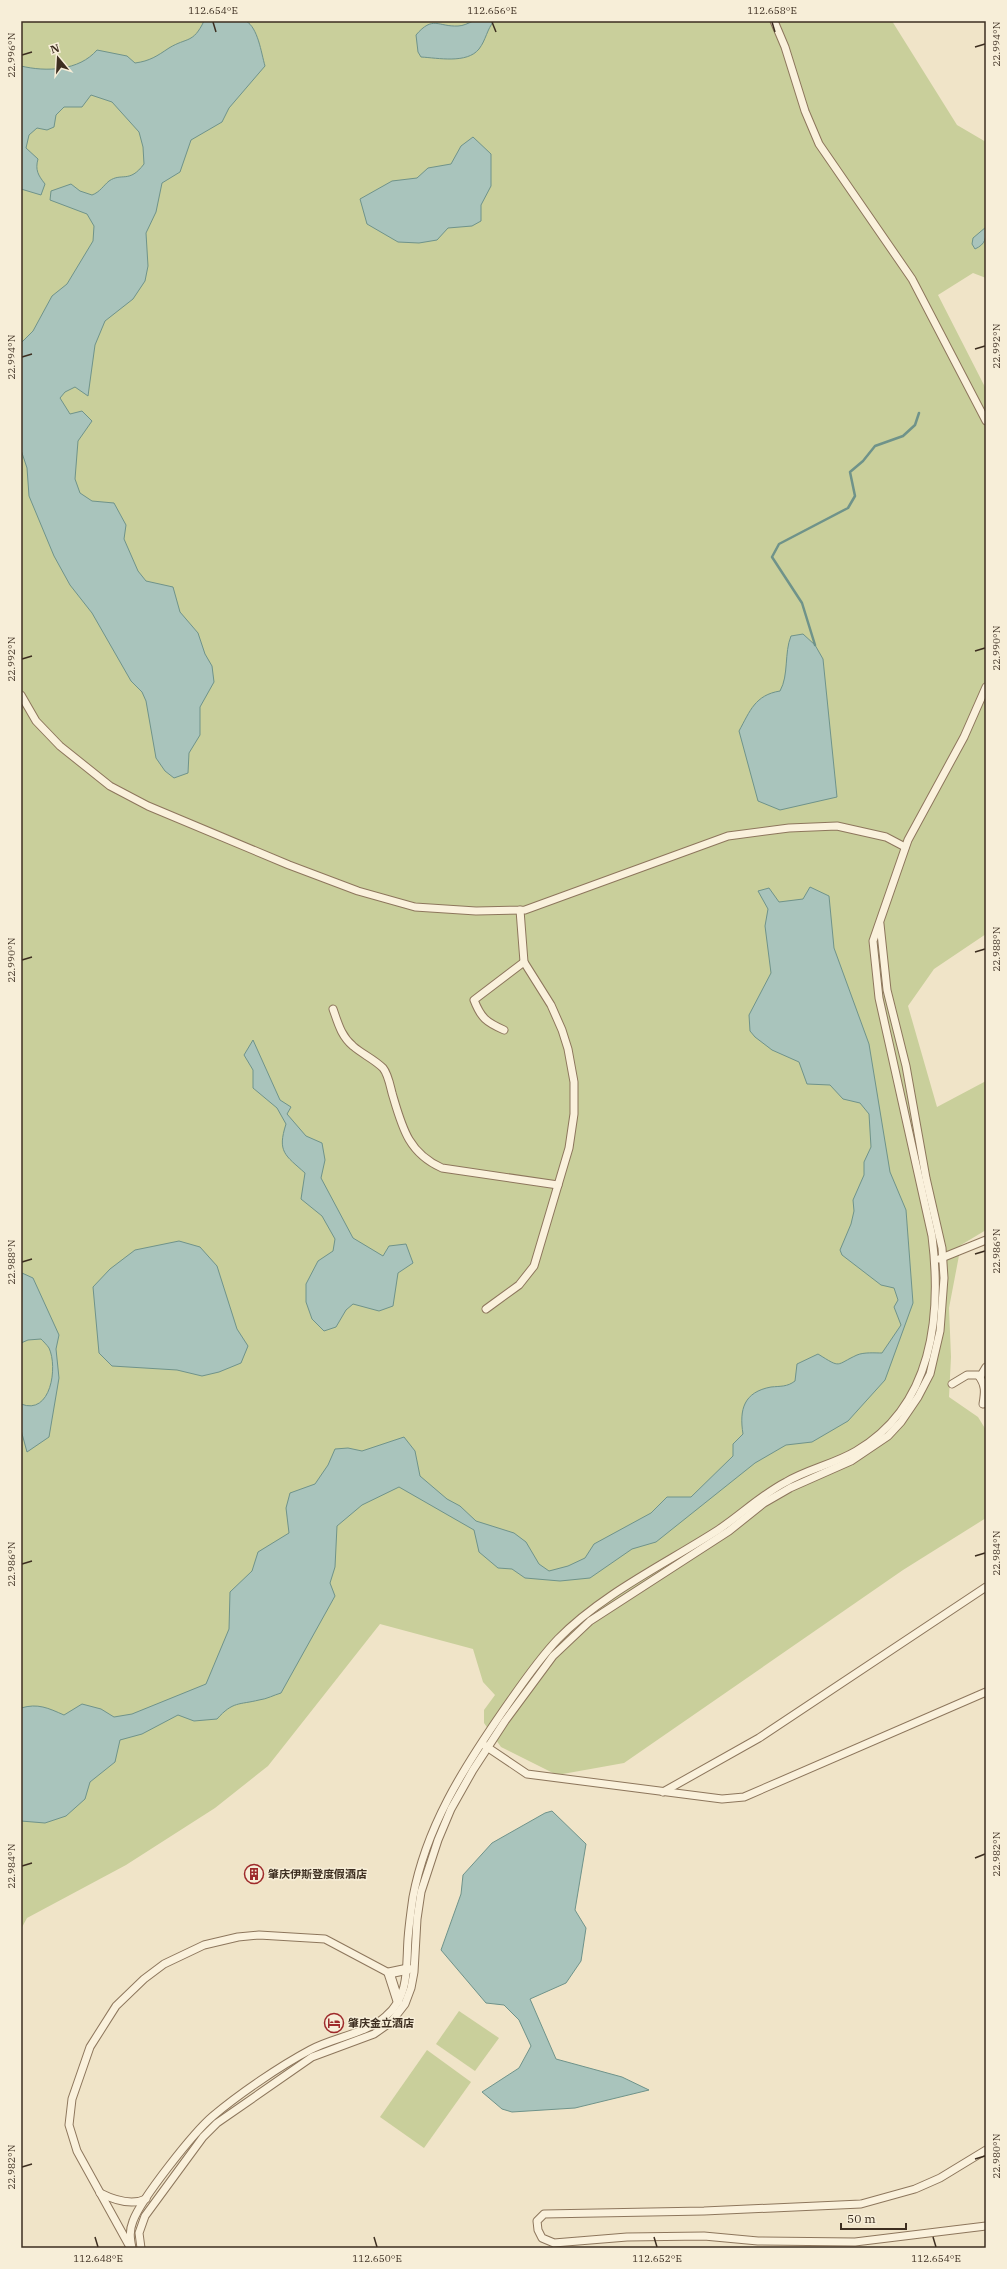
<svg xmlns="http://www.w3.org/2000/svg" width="1007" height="2269" viewBox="0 0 1007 2269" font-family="'IBM Plex Serif','Noto Sans SC',serif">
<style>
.green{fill:#c9cf9b}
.water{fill:#a9c4bc;stroke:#6f938a}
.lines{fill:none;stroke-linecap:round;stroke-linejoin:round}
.stream{stroke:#6f938a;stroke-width:2.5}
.minor-casing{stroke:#8d765c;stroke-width:9}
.tertiary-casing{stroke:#8d765c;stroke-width:11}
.minor{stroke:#faf1dc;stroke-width:7}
.tertiary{stroke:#faf1dc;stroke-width:9}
.ticks{fill:none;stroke:#3d2e20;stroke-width:1.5}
.labels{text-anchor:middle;stroke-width:3;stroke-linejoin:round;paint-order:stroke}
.poi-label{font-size:11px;font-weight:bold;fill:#3d2e20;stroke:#f7eed8;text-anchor:start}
.neatline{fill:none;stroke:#3d2e20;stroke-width:1.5}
.ticks-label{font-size:10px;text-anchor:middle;fill:#3d2e20}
</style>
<rect width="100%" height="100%" fill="#f0e4c8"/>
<g class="green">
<polygon points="21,21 892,21 957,125 986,142 986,278 973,273 938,295 986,389 986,934 934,969 908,1006 937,1107 986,1081 986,1230 961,1245 949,1308 951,1357 949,1397 978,1417 986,1430 986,1518 903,1570 624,1763 557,1775 501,1747 484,1723 484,1710 495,1695 483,1682 473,1649 380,1624 268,1766 215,1808 126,1865 27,1918 21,1929"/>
<polygon points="459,2011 499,2038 475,2071 436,2044"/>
<polygon points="427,2050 471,2082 424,2148 380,2117"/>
</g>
<g class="water">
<path d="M204,21H246C258,28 261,52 265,66L229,108L222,122L191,140L180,172L162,183L156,212L146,233L148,266L145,281L133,299L105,321L95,345L88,396L75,387L65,392L60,398L70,414L82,411L92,421L78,441L75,479L80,493L92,501L114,503L126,525L124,539L138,571L146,581L173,587L180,612L198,633L205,654L212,666L214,682L200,707V735L189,753L188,773L174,778L165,771L156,758L146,701L142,692L131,681L92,613L70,585L54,556L29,496L27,468L21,450V343L33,331L52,296L67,284L93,241L94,226L87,214L50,200L51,191L71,184L80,191L92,195C100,192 103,186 109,181C122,172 129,184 144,164L143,147L139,132L112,102L91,95L82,107H64L56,115L54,127L47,130L37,128L29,135L26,148L38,159C35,170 38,175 45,184L41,195L21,189V66C46,72 79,71 97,50L127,56L135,63C150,61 157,56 169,48C187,37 193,44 204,21Z"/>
<path d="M473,21H494C487,29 486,40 479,49C467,64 438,58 421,57L418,52L416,35C433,15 438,27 458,26C463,26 469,23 473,21Z"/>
<polygon points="473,137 491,154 491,186 481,205 481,221 472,226 448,228 437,240 419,243 398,242 367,224 360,199 392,181 417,178 428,168 451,164 461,146"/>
<path d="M986,227C986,238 986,244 975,249L972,244L973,238Z"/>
<path d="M803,634L815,645L823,659L837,797L780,810L758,801L739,731C750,711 755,695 780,691C789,675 784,653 791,636Z"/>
<path d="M810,887L829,896L834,948L869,1044L890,1172L906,1210L913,1303L885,1380L848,1421L812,1442L786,1445L755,1463L656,1542L632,1549L590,1578L560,1581L525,1578L512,1569L498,1568L479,1552L474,1530L399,1487L362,1505L337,1526L335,1567L330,1583L335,1596L281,1693C274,1695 267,1699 259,1700C239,1705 233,1701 217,1719L194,1721L178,1715L142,1734L120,1740L115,1762L90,1782L85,1799L66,1816L45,1823L21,1821V1708C38,1703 48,1708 64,1715L82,1704L101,1709L114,1717L132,1714L206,1684L229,1629L230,1592L252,1571L258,1552L289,1533L286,1508L290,1493L315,1484L328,1465L335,1449L348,1448L362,1451L404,1437L415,1451L420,1476L447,1499L460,1506L476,1521L514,1533L526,1542L539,1564L549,1571L568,1566L585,1558L594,1544L651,1513L667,1497H691L733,1456V1444L743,1434C739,1409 744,1392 771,1387C781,1386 787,1387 795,1381L797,1364L818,1354C842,1369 835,1365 857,1355C864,1352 875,1353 882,1353L901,1325L894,1307L898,1300L894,1288L881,1285L842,1255L840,1250L851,1224L854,1211L853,1200L864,1175V1162L871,1147L869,1114L860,1103L843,1099L830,1085L807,1084L799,1062L772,1050L755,1037L750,1031L749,1015L771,973L765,926L768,909L758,891L769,888L779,902L803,899Z"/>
<path d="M253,1040L280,1100L291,1107L287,1114L306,1136L322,1143L325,1160L321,1178L353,1238L383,1256L389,1246L406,1244L413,1263L398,1273L393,1306L379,1311L353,1304L346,1310L336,1327L324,1331L312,1319L306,1302V1284L318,1261L333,1251L335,1239L322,1216L301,1199L305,1173C285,1155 277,1152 286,1124L277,1108L253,1088V1070L244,1055Z"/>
<polygon points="179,1241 200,1247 217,1266 237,1329 248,1346 241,1363 219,1372 202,1376 177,1370 112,1366 99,1353 93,1287 110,1269 135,1250"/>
<path d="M22,1273L33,1278L59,1335L56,1349L59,1378L49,1437L27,1452L21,1430V1404C51,1416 58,1367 49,1348C47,1345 43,1341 41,1339L28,1340L21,1343Z"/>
<polygon points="552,1811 586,1844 575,1910 586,1928 581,1961 566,1983 530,1999 556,2059 622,2077 649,2090 575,2108 512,2112 502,2109 482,2092 519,2068 531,2046 519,2020 504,2005 486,2003 441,1950 461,1894 463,1875 492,1843 545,1813"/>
</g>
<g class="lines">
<polyline class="stream" points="815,645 802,603 772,557 779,544 848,508 855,496 850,472 863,461 875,446 903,436 915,425 919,413"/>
<defs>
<g id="minor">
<polyline points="774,21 785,47 805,111 819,144 912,279 986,421"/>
<polyline points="21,695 36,721 60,746 110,786 148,806 289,865 358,891 415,907 476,911 525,910 728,836 789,828 837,826 886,837 905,847"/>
<path d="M333,1009C338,1023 341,1036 353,1046C362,1054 374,1059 383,1068C388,1074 390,1085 392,1093C402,1127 408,1153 442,1168L558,1185"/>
<path d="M504,1030C486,1022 481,1018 474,1000L524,962"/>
<polyline points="939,1259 986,1240"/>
<polyline points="486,1309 519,1285 534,1266 569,1148 574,1114 574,1082 568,1049 562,1030 551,1005 524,962 520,910"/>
<polyline points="980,1377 986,1367"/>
<path d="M952,1384L967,1375H978C986,1385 985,1392 983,1404"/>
<polyline points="484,1745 527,1774 722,1799 744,1797 986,1692"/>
<polyline points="663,1792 759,1738 986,1587"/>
<polyline points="986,2150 940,2178 915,2189 861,2204 704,2211 544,2214 537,2221 538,2230 542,2238 554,2243 627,2237 704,2236 758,2241 855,2242 986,2226"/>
<path d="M100,2193C114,2200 131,2206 146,2199"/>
<polyline points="130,2247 77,2151 69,2125 72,2099 90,2047 116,2006 144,1979 164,1964 204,1945 238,1937 259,1935 325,1939 389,1973"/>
<path d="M132,2248C130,2238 129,2231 133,2221C141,2199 194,2132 213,2116C239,2094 280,2066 310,2050C334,2037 366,2034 386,2016C410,1996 406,1966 408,1939C409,1925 411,1911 413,1897C426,1827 463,1769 503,1711C520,1687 537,1661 558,1639C602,1594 665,1564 718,1530C742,1514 761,1495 786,1482C808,1469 834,1464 856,1451C933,1406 942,1316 932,1236L879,998L873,941L908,840L964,737L986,687"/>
<polyline points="141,2248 139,2233 145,2216 203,2137 217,2123 312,2057 374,2034 391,2022 405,2004 411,1988 414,1972 417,1919 421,1892 438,1840 451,1809 473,1770 505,1721 553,1656 590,1621 729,1531 764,1503 790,1488 851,1461 888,1436 901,1422 918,1397 930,1374 940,1331 944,1278 942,1248 926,1178 906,1066 887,990 880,924"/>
</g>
<polyline id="tertiary" points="398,2001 389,1973 408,1969"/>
</defs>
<use href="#minor" class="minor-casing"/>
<use href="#tertiary" class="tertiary-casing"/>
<use href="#minor" class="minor"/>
<use href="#tertiary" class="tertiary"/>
</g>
<path class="ticks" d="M213,22L216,32M492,22L496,32M772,22L775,32M975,47L985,44M22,55L32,52M975,349L985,346M22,357L32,354M975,651L985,648M22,659L32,656M975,952L985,949M22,960L32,957M975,1254L985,1251M22,1262L32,1259M975,1556L985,1553M22,1564L32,1561M975,1858L985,1854M22,1866L32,1863M975,2159L985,2156M22,2167L32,2164M95,2237L98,2247M374,2237L377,2247M654,2237L657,2247M933,2237L936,2247"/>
<defs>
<symbol id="building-ring" viewBox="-11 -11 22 22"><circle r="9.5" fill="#f7eed8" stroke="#9e2a2b" stroke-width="1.5"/><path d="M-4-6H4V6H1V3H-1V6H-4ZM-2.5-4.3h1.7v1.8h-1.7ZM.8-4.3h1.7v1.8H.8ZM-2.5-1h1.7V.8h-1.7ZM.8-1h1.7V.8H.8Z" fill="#9e2a2b"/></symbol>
<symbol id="hotel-ring" viewBox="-11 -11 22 22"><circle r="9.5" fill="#f7eed8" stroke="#9e2a2b" stroke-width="1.5"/><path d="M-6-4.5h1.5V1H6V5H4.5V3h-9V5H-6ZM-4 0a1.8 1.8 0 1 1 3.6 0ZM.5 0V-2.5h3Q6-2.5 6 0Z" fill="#9e2a2b"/></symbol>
</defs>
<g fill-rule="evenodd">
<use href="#building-ring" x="243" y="1863" width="22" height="22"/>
<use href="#hotel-ring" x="323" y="2012" width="22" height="22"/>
</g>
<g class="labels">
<g class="poi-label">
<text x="268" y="1878">肇庆伊斯登度假酒店</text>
<text x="348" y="2027">肇庆金立酒店</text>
</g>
</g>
<rect width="1007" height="2269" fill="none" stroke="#f7eed8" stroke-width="44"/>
<g transform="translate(58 58) rotate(342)" stroke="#f7eed8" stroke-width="3" paint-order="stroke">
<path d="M0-3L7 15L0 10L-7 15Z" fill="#3d2e20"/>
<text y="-6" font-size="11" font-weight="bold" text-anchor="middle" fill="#3d2e20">N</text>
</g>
<path d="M841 2223v6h65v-6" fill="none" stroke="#3d2e20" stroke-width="2"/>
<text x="847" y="2223" font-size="12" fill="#3d2e20" stroke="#f7eed8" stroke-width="3" paint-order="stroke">50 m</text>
<rect x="22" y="22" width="963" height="2225" class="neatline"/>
<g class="ticks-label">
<text x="213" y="14">112.654°E</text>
<text x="492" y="14">112.656°E</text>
<text x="772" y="14">112.658°E</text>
<text transform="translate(996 44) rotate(-90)" y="4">22.994°N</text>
<text transform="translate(11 55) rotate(-90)" y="4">22.996°N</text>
<text transform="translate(996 346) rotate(-90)" y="4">22.992°N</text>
<text transform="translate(11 357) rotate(-90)" y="4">22.994°N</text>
<text transform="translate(996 648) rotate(-90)" y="4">22.990°N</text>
<text transform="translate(11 659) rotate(-90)" y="4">22.992°N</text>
<text transform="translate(996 949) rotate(-90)" y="4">22.988°N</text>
<text transform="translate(11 960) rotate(-90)" y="4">22.990°N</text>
<text transform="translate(996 1251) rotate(-90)" y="4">22.986°N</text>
<text transform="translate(11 1262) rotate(-90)" y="4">22.988°N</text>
<text transform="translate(996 1553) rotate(-90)" y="4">22.984°N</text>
<text transform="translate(11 1564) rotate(-90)" y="4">22.986°N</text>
<text transform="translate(996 1854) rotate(-90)" y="4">22.982°N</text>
<text transform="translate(11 1866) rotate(-90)" y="4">22.984°N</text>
<text transform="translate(996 2156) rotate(-90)" y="4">22.980°N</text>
<text transform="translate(11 2167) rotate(-90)" y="4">22.982°N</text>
<text x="98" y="2262">112.648°E</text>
<text x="377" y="2262">112.650°E</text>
<text x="657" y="2262">112.652°E</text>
<text x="936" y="2262">112.654°E</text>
</g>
</svg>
